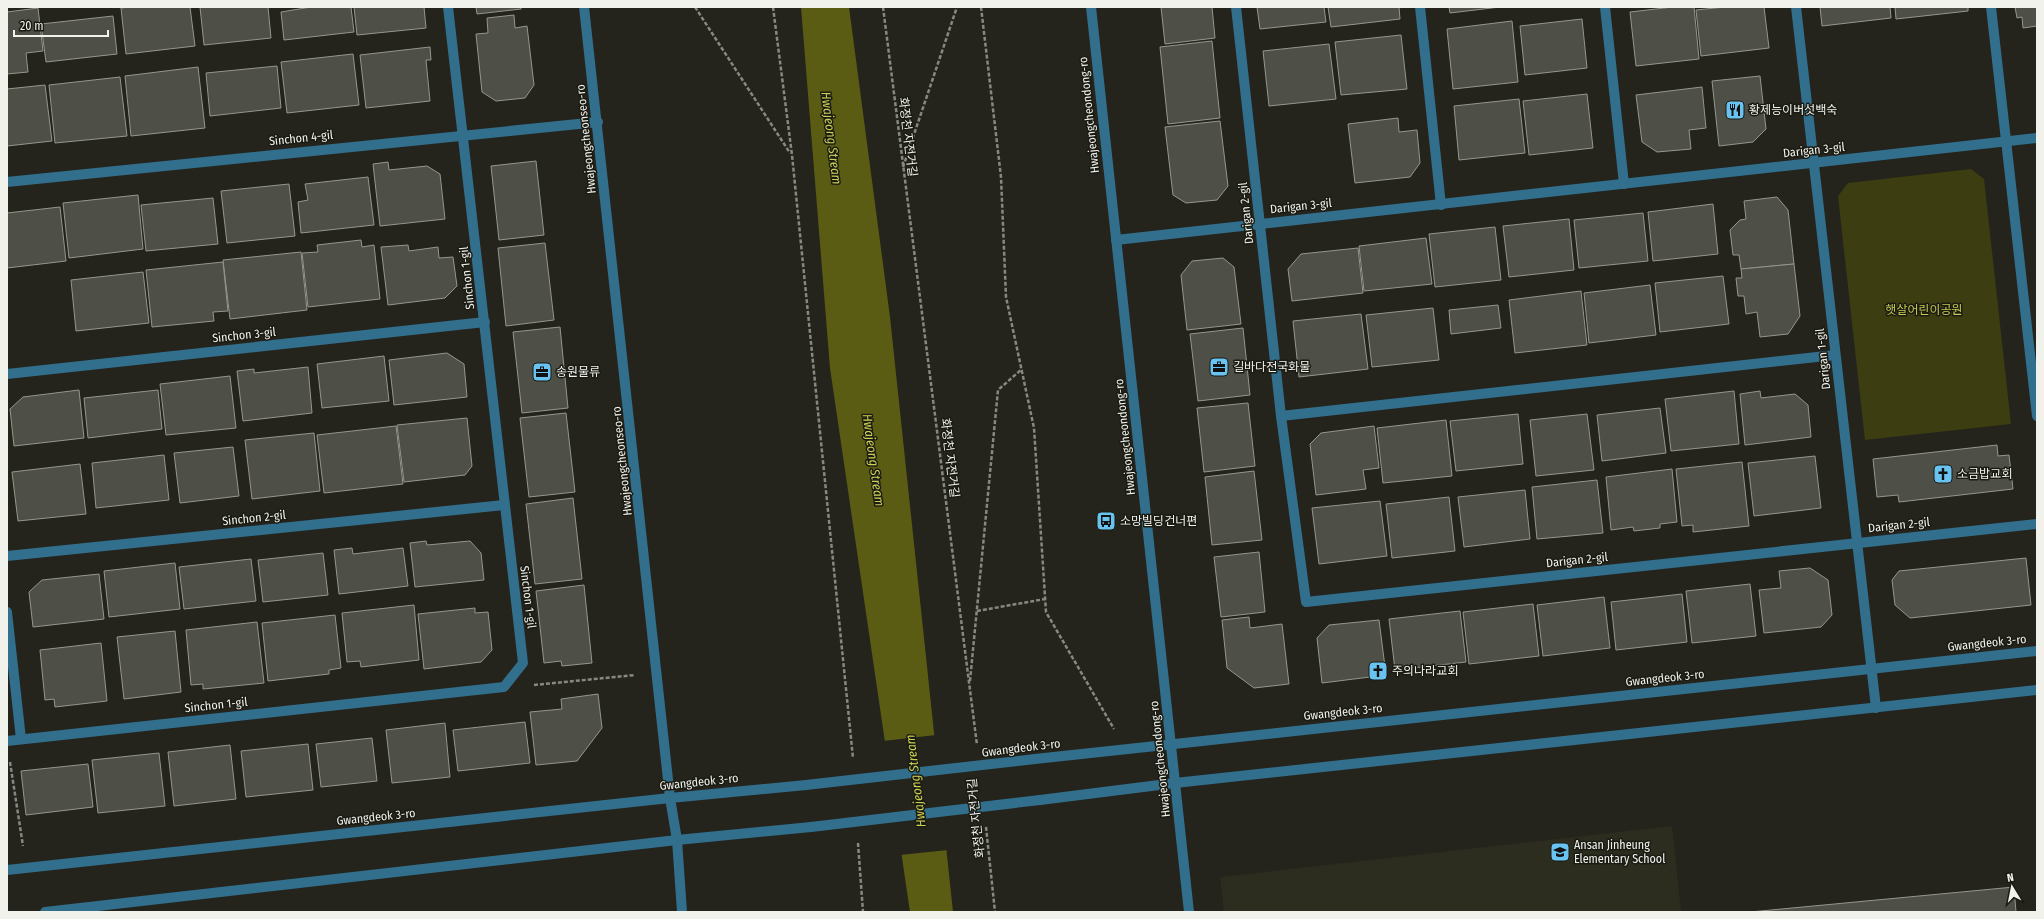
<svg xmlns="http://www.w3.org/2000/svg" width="2044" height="919" viewBox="0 0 2044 919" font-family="'Fira Sans Condensed','Noto Sans KR',sans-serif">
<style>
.built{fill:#2c2d1f}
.green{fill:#3c3d10}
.water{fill:#5b5c13}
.pier{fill:#24241c}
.building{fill:#4e4f46;stroke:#95968c}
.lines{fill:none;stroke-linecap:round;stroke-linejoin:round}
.path{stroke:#888882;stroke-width:2.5;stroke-dasharray:4 2;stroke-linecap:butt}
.minor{stroke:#326f8d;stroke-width:10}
.minor-bridge{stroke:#326f8d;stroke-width:10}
.labels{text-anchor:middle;stroke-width:3;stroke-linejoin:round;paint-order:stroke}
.poi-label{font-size:12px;fill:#f2f2ed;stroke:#1a1b13;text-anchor:start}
.street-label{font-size:12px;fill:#f2f2ed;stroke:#1a1b13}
.park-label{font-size:12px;fill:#c7ca4e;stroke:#1a1b13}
.water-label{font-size:13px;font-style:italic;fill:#ccd054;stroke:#1a1b13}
</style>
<rect width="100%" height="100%" fill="#24241c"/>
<polygon class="built" points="1672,826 1681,912 1224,912 1220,877"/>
<polygon class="green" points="1971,169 1984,179 2011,424 1865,440 1838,196 1848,183"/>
<polygon class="water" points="801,7 849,7 890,317 953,912 910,912 830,368"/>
<polygon class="pier" points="936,735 948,850 900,855 883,741"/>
<g class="building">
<polygon points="130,7 190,7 195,46 126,54 121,8"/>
<polygon points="200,7 268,7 271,38 204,45"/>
<polygon points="311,7 351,7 354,32 284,40 281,12"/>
<polygon points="354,7 424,7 426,28 357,35"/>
<polygon points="476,7 521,7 521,9 477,14"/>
<polygon points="1161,7 1212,7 1215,38 1165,44"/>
<polygon points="1257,7 1324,7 1326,22 1260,29"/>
<polygon points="1328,7 1399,7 1400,19 1331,27"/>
<polygon points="1449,7 1500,7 1450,13"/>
<polygon points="1673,7 1694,7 1699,59 1636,66 1630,12"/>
<polygon points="1725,7 1764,7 1769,48 1701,56 1696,10"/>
<polygon points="1820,7 1890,7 1891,18 1822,26"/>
<polygon points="1895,7 1968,7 1968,11 1896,19"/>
<polygon points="2015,7 2037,7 2037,26 2023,28 2022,17 2017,18"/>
<polygon points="38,8 43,51 26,53 28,72 7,74 7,12"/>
<polygon points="514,15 515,28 527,26 534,85 525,98 496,101 482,92 476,34 488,33 487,18"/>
<polygon points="113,16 117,54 46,62 41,24"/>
<polygon points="1582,19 1587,68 1525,75 1520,26"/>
<polygon points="1512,21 1518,82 1453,89 1447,29"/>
<polygon points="1401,35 1407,89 1341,95 1335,42"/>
<polygon points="1212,41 1220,118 1168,124 1160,47"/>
<polygon points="1329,44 1336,99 1269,106 1263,51"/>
<polygon points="430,47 431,60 426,60 430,101 366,108 360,55"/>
<polygon points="353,54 359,105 287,113 281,62"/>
<polygon points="277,66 281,108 210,116 206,73"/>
<polygon points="198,67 205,128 131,136 125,76"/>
<polygon points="1760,76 1766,129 1753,142 1719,146 1712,81"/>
<polygon points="120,77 127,136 55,143 49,85"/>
<polygon points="45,85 52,141 7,146 7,89"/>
<polygon points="1702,87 1706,128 1689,130 1691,149 1657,152 1642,142 1636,95"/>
<polygon points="1587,94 1593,148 1529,155 1523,101"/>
<polygon points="1519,99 1525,153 1459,160 1454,106"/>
<polygon points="1398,118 1399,132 1417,130 1420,163 1410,177 1355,183 1348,124"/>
<polygon points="1220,121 1228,186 1217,200 1186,203 1173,195 1165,127"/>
<polygon points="536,161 544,235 499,240 491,166"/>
<polygon points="388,162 389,170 427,166 440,174 445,219 380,226 373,164"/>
<polygon points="368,177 374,225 301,233 298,202 308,200 305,184"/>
<polygon points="289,184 295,236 227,243 221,191"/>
<polygon points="138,195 143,249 69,258 63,203"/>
<polygon points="1777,197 1788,210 1794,264 1741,269 1739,255 1733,255 1730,230 1740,220 1746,219 1744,201"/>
<polygon points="213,198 218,244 146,251 141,205"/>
<polygon points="1713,204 1718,254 1653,261 1648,212"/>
<polygon points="60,207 66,261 7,268 7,213"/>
<polygon points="1643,213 1648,261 1579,268 1574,220"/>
<polygon points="1569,219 1574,270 1509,277 1503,226"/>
<polygon points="1495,227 1501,280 1435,287 1429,234"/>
<polygon points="1426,238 1432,284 1364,291 1359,246"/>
<polygon points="361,240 362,247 374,245 380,299 308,307 302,253 318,252 317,245"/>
<polygon points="545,243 554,320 506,326 498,248"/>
<polygon points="408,245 409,251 438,247 439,258 453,257 457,286 445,298 388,305 381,247"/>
<polygon points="1358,248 1363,293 1292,301 1288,269 1301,254"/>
<polygon points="301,252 307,310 230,319 223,260"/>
<polygon points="1223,258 1234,267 1241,324 1187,330 1181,275 1192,261"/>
<polygon points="223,262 228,311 213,312 214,321 152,327 146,270"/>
<polygon points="1794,264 1800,316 1788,334 1760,337 1757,312 1746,314 1744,296 1738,296 1736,278 1742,278 1741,269"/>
<polygon points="143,272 149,323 76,331 71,280"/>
<polygon points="1723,276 1729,324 1660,332 1655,283"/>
<polygon points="1650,285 1656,335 1589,343 1584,293"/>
<polygon points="1581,291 1587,345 1515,353 1509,300"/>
<polygon points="1498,305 1501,328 1451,334 1449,310"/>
<polygon points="1433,308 1439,360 1372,367 1366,315"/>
<polygon points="1361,314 1368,369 1299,377 1293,321"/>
<polygon points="560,327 568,408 522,413 513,332"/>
<polygon points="1243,328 1250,395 1198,401 1190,334"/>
<polygon points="447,353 464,364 467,397 394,405 389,360"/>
<polygon points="384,356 389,401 322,408 317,364"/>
<polygon points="308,367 312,413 243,421 237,371 254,369 254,373"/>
<polygon points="230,376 236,428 166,435 160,384"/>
<polygon points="79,390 84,438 14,446 10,409 23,397"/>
<polygon points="158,390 162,429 88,438 84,398"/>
<polygon points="1734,391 1739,444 1671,451 1665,399"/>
<polygon points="1760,391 1761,398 1795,394 1808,405 1811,437 1745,445 1740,394"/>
<polygon points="1248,403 1255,466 1204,472 1197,408"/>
<polygon points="1660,408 1666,453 1602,461 1597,415"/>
<polygon points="566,413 575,492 529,497 520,418"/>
<polygon points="1518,414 1523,464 1456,471 1450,421"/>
<polygon points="1587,414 1594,470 1536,476 1530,420"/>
<polygon points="467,418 472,466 465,475 404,482 397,425"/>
<polygon points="1446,420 1452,476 1383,483 1377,428"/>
<polygon points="396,426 403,484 324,493 317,435"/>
<polygon points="1374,426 1379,468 1363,470 1366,489 1316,495 1310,444 1321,433"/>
<polygon points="314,433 320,491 252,499 245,440"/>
<polygon points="1997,445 1998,456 2009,455 2013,489 1899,502 1898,495 1877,497 1873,459"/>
<polygon points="233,447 239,496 180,503 174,453"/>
<polygon points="164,455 169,500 96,508 92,463"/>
<polygon points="1815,456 1821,508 1754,516 1748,463"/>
<polygon points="1742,462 1749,526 1693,532 1693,525 1682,526 1676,469"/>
<polygon points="80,464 86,514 18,521 12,472"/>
<polygon points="1672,469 1677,522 1660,524 1660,528 1634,531 1633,527 1611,530 1606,477"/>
<polygon points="1254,471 1262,540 1212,545 1205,477"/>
<polygon points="1597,480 1603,533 1537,539 1532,487"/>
<polygon points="1525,490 1530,539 1464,547 1458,497"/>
<polygon points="1449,497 1455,551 1392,558 1386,504"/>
<polygon points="573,498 582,579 535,584 526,504"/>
<polygon points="1380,501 1387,556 1319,564 1312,508"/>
<polygon points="426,541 427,545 470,541 481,553 484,580 415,587 410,543"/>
<polygon points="352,548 353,554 403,548 408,586 339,594 334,550"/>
<polygon points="1259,552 1265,612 1221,617 1214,557"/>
<polygon points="323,553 328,595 263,602 258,560"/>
<polygon points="2026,558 2031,605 1910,618 1895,605 1892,580 1899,571"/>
<polygon points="251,559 256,601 184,609 179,567"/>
<polygon points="175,563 180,609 109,617 104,571"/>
<polygon points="1810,568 1828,580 1832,615 1821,627 1764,633 1759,590 1781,588 1779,571"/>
<polygon points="99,574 104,619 33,627 29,592 42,580"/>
<polygon points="1750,584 1756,636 1692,643 1686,591"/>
<polygon points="584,585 592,663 562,666 561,661 544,663 536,591"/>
<polygon points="1682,594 1687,642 1616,650 1611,602"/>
<polygon points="1604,597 1610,648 1543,656 1537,605"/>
<polygon points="1533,604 1539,656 1469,664 1463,612"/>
<polygon points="414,605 419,660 361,667 360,661 347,662 342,613"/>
<polygon points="475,608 475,613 488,612 492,650 481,662 424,669 418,614"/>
<polygon points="1460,611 1466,662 1395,670 1389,619"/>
<polygon points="335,615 341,668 329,670 329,674 268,681 262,623"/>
<polygon points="1249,617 1250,628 1282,624 1289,684 1254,688 1227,668 1222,620"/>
<polygon points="1379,620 1386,675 1322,683 1317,638 1329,625"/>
<polygon points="257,622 264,683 203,689 203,684 191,685 186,630"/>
<polygon points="175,631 181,692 124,699 117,637"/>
<polygon points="101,643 107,701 55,707 54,699 45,700 40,650"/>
<polygon points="598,694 602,728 577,761 536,765 530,712 562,709 561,699"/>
<polygon points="525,722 530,763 458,771 453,730"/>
<polygon points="445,723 450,777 392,783 386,730"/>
<polygon points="372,738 377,781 321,787 316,744"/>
<polygon points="308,744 313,790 246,797 241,751"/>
<polygon points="230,745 236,799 174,806 168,752"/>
<polygon points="159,753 165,806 98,813 92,760"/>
<polygon points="88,764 93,807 26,815 21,771"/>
<polygon points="2014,887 2016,912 1750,912"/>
</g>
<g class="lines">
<g class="path">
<polyline points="695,7 790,153"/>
<polyline points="773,7 792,155 853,758"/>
<polyline points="883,7 977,745"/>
<polyline points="981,7 1001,177 1006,297 1034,428 1046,612 1114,729"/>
<polyline points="903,167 957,7"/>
<polyline points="977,611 1045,599"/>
<polyline points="970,681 998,390 1022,369"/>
<polyline points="534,685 635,675"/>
<polyline points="10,762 23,846"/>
<polyline points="986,827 995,912"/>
<polyline points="858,843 863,912"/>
</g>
<g class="minor">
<polyline points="584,7 670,798 677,840 682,912"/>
<polyline points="1091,7 1189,912"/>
<polyline points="1236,7 1281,416 1306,602 2037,524"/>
<polyline points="1420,7 1441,205"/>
<polyline points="1605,7 1624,184"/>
<polyline points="1796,7 1876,708"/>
<polyline points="1991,7 2037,416"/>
<polyline points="7,182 598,122"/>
<polyline points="1116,240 2037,138"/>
<polyline points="7,374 485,322"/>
<polyline points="1281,416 1835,355"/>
<polyline points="7,556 504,505"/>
<polyline points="7,612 21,739"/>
<path d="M7,741L504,687L523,663C496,445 475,226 448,7"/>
<polyline points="1035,759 2037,651"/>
<polyline points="1040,800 1175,783 2037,690"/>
<polyline points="7,870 670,798 806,785"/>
<polyline points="45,912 677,840 811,827"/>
</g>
<g class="minor-bridge">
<polyline points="806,785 1035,759"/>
<polyline points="811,827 1040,800"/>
</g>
</g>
<defs>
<symbol id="restaurant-square" viewBox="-11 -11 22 22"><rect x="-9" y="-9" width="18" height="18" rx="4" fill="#69c3f1" stroke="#1a1b13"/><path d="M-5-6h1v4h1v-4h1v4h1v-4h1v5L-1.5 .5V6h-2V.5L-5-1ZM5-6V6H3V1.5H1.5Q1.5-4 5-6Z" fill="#111"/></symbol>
<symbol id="office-square" viewBox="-11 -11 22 22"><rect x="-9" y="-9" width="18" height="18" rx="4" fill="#69c3f1" stroke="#1a1b13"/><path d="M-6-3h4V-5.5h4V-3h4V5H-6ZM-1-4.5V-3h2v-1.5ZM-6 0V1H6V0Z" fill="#111"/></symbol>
<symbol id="church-square" viewBox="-11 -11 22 22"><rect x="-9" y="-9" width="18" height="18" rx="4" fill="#69c3f1" stroke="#1a1b13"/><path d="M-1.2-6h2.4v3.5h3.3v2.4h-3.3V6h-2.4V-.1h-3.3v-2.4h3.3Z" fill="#111"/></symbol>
<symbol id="bus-square" viewBox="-11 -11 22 22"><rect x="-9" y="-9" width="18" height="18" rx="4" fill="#69c3f1" stroke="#1a1b13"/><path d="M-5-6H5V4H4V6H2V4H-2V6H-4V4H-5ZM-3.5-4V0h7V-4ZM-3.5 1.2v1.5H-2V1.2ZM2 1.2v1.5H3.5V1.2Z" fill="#111"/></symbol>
<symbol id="school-square" viewBox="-11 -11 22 22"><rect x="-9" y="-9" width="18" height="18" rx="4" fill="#69c3f1" stroke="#1a1b13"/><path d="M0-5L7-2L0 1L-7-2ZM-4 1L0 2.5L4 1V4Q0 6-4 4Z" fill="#111"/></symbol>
</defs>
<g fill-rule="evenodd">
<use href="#restaurant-square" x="1724" y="99" width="22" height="22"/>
<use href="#office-square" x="1208" y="356" width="22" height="22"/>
<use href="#office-square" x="531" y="361" width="22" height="22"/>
<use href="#church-square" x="1932" y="463" width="22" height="22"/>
<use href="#bus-square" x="1095" y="510" width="22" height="22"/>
<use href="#church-square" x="1367" y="660" width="22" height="22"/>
<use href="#school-square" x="1549" y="841" width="22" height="22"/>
</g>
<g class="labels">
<g class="poi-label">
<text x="1749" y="114">황제능이버섯백숙</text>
<text x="1233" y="371">길바다전국화물</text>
<text x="556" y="376">송원물류</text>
<text x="1957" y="478">소금밥교회</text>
<text x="1120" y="525">소망빌딩건너편</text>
<text x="1392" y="675">주의나라교회</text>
<text x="1574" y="849">Ansan Jinheung<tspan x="1574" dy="14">Elementary School</tspan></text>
</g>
<g class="street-label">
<text transform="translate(1089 115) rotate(-96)" y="4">Hwajeongcheondong-ro</text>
<text transform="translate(908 137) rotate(83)" y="4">화정천 자전거길</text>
<text transform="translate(301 138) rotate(-6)" y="4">Sinchon 4-gil</text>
<text transform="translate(586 139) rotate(-96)" y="4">Hwajeongcheonseo-ro</text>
<text transform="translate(1814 150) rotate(-6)" y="4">Darigan 3-gil</text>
<text transform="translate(1301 206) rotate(-6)" y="4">Darigan 3-gil</text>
<text transform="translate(1246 213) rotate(-96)" y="4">Darigan 2-gil</text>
<text transform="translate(467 278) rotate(-96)" y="4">Sinchon 1-gil</text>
<text transform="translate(244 335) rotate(-6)" y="4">Sinchon 3-gil</text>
<text transform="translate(1823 359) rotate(-96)" y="4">Darigan 1-gil</text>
<text transform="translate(1125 437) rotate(-96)" y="4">Hwajeongcheondong-ro</text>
<text transform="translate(950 458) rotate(83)" y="4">화정천 자전거길</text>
<text transform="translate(622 461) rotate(-96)" y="4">Hwajeongcheonseo-ro</text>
<text transform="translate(254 518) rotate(-6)" y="4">Sinchon 2-gil</text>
<text transform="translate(1899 525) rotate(-6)" y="4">Darigan 2-gil</text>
<text transform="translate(1577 560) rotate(-6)" y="4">Darigan 2-gil</text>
<text transform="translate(528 597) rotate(83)" y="4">Sinchon 1-gil</text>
<text transform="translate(1987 643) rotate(-6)" y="4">Gwangdeok 3-ro</text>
<text transform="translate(1665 678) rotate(-6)" y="4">Gwangdeok 3-ro</text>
<text transform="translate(216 705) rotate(-6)" y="4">Sinchon 1-gil</text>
<text transform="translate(1343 712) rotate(-6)" y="4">Gwangdeok 3-ro</text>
<text transform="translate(1021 748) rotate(-7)" y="4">Gwangdeok 3-ro</text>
<text transform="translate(1160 759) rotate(-96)" y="4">Hwajeongcheondong-ro</text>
<text transform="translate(699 782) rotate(-6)" y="4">Gwangdeok 3-ro</text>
<text transform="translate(376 817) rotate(-6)" y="4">Gwangdeok 3-ro</text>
<text transform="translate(976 818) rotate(-96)" y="4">화정천 자전거길</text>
</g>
<g class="park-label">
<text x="1924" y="314">햇살어린이공원</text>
</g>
<g class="water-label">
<text transform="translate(832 138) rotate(83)" y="5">Hwajeong Stream</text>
<text transform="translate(874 460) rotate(82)" y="5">Hwajeong Stream</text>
<text transform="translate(915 781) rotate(-97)" y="5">Hwajeong Stream</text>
</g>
</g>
<rect width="2044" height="919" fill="none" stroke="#f2f2ed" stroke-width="16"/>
<g transform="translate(2012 887) rotate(350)" stroke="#1a1b13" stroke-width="3" paint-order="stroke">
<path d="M0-3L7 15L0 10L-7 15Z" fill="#f2f2ed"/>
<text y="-6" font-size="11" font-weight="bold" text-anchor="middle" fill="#f2f2ed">N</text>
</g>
<path d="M14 30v6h94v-6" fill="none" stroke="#f2f2ed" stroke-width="2"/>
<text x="20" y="30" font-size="12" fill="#f2f2ed" stroke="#1a1b13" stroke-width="3" paint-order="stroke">20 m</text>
</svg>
